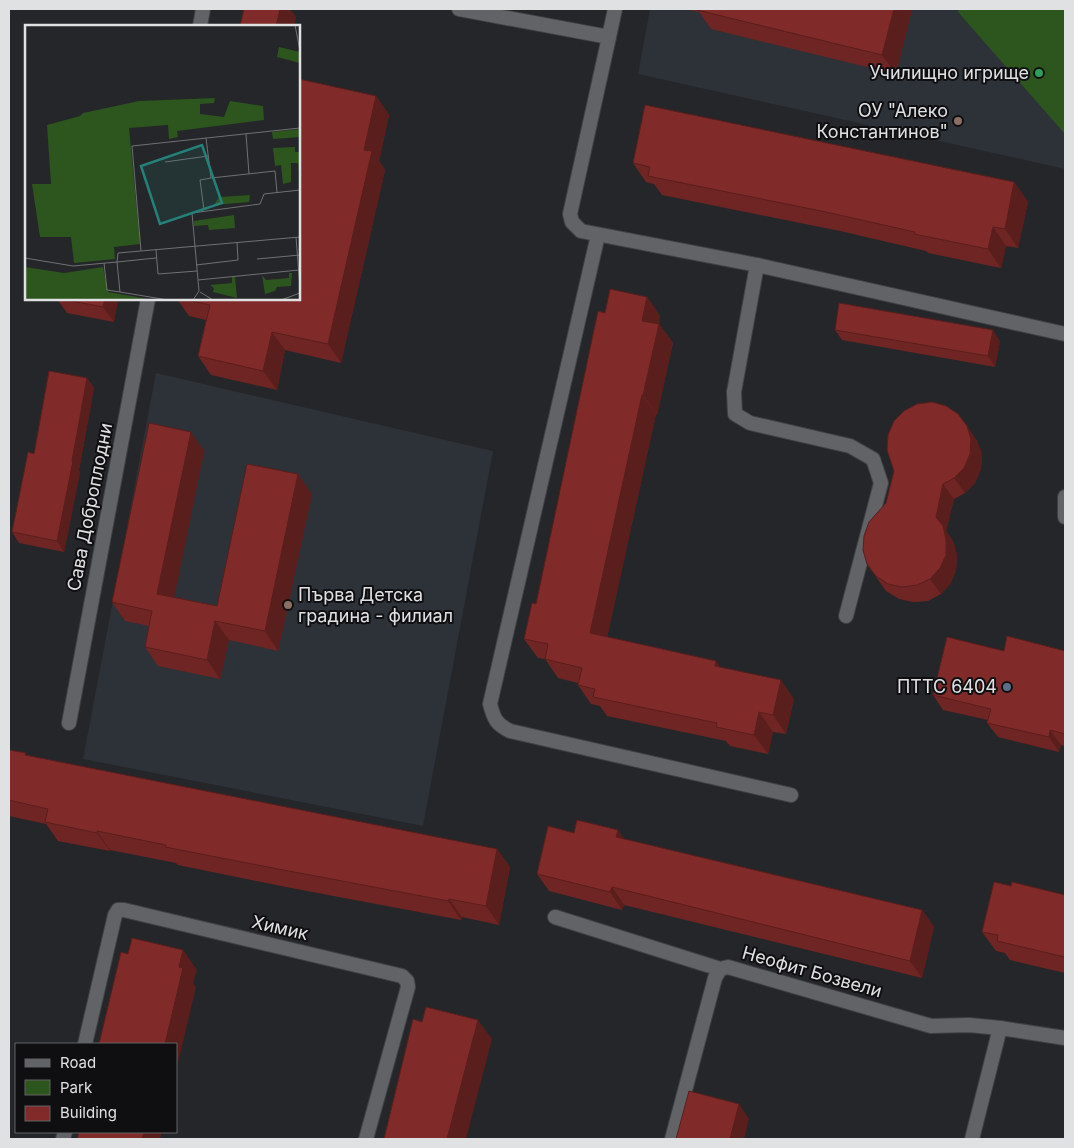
<svg xmlns="http://www.w3.org/2000/svg" width="1074" height="1148" viewBox="0 0 1074 1148" font-family="Inter,sans-serif">
<style>
.built{fill:#2d3138}
.park{fill:#2d551e}
.lines{fill:none;stroke-linecap:round;stroke-linejoin:round}
.service-casing{stroke:#404144;stroke-width:16}
.minor-casing{stroke:#404144;stroke-width:16}
.service{stroke:#616367;stroke-width:14}
.minor{stroke:#616367;stroke-width:14}
.wall{fill:#6e2523}
.shaded-wall{fill:#5a1e1d}
.building{fill:#802b29;stroke:#5a1e1d}
.leisure-dot{fill:#2e9e5b;stroke:#0f0f11;stroke-width:2}
.education-dot{fill:#8d6e63;stroke:#0f0f11;stroke-width:2}
.service-dot{fill:#5c6f8a;stroke:#0f0f11;stroke-width:2}
.labels{text-anchor:middle;stroke-width:4;stroke-linejoin:round;paint-order:stroke}
.poi-label{font-size:18px;fill:#e0e1e3;stroke:#0f0f11;text-anchor:end}
.street-label{font-size:18px;fill:#e0e1e3;stroke:#0f0f11}
.inset-road{fill:none;stroke:#707173;stroke-width:1}
.view{fill:#24817a;fill-opacity:0.15;stroke:#24817a;stroke-width:2.5}
.inset-edge{fill:none;stroke:#e0e1e3;stroke-width:2.5}
</style>
<rect width="100%" height="100%" fill="#252629"/>
<g class="built">
<polygon points="650,9 1065,9 1065,169 638,74"/>
<polygon points="156,373 493,451 423,826 83,759"/>
</g>
<polygon class="park" points="959,9 1065,9 1065,134 958,12"/>
<g class="lines">
<defs>
<g id="service">
<path d="M598,235L490,704C494,719 496,724 510,731L791,795"/>
<polyline points="757,265 734,392 735,414 750,423 850,446 873,459 881,483 846,616"/>
<polyline points="555,917 720,969 728,967 931,1026 969,1025 1000,1028 1065,1038"/>
<polyline points="85,1044 115,915 118,910 124,910 402,976 407,981 408,987 366,1139"/>
<polyline points="63,1139 65,1132"/>
<polyline points="672,1139 715,978 720,969"/>
<polyline points="972,1139 1000,1028"/>
</g>
<g id="minor">
<polyline points="459,9 609,37 615,9"/>
<polyline points="200,26 203,9"/>
<polyline points="609,37 570,214 572,222 581,231 757,265 1065,334"/>
<polyline points="1065,497 1065,517"/>
<polyline points="69,723 148,299"/>
</g>
</defs>
<use href="#service" class="service-casing"/>
<use href="#minor" class="minor-casing"/>
<use href="#service" class="service"/>
<use href="#minor" class="minor"/>
</g>
<g class="wall">
<polygon points="685,9 912,9 896,74 711,29 699,12"/>
<polygon points="376,96 389,115 379,161 385,170 341,363 285,350 277,390 211,375 198,356 206,320 189,316 177,299 299,299"/>
<polygon points="633,163 1014,182 1028,202 1018,248 1006,246 1001,268 928,253 926,251 840,231 662,195 654,184 646,182"/>
<polygon points="647,297 660,316 659,324 673,343 657,415 656,414 607,637 716,661 720,667 794,699 786,734 773,732 768,754 730,746 726,741 607,716 600,706 591,704 578,685 578,683 558,678 545,659 538,658 524,639 536,604 605,313"/>
<polygon points="57,299 118,299 114,322 67,313"/>
<polygon points="835,330 1000,341 995,367 842,340"/>
<polygon points="87,378 94,388 79,470 80,472 64,552 19,543 12,532 34,454"/>
<polygon points="967,426 977,441 982,454 981,469 975,483 965,493 954,499 946,531 953,541 957,555 956,570 951,583 941,594 928,601 913,602 899,599 886,591 867,564"/>
<polygon points="204,451 174,597 217,606 312,494 278,651 229,640 220,679 158,666 145,647 149,626 125,621 112,602"/>
<polygon points="1004,651 1065,651 1065,746 1061,745 1059,752 998,737 987,723 988,720 943,710 933,695"/>
<polygon points="9,750 27,756 497,849 510,867 499,925 462,917 461,920 286,887 178,865 176,863 110,850 110,851 58,841 46,824 9,816"/>
<polygon points="574,833 624,839 922,910 934,927 922,978 624,905 622,910 549,891 537,874"/>
<polygon points="1011,886 1065,895 1065,973 1010,960 1005,953 996,951 982,932"/>
</g>
<g class="shaded-wall">
<polygon points="280,9 290,9 296,17 294,26 276,26"/>
<polygon points="894,9 912,9 896,74 882,55"/>
<polygon points="376,96 389,115 379,161 385,170 341,363 328,344 364,150"/>
<polygon points="1014,182 1028,202 1018,248 1005,229"/>
<polygon points="993,227 1006,246 1001,268 988,249"/>
<polygon points="647,297 660,316 655,340 642,321"/>
<polygon points="105,299 118,299 114,322 103,307"/>
<polygon points="659,324 673,343 657,415 643,395"/>
<polygon points="993,330 1000,341 995,367 988,356"/>
<polygon points="272,332 285,350 277,390 263,371"/>
<polygon points="87,378 94,388 79,470 80,472 64,552 57,541"/>
<polygon points="642,395 656,414 604,652 590,633"/>
<polygon points="967,426 977,441 982,454 981,469 975,483 965,493 954,478"/>
<polygon points="191,432 204,451 171,613 157,594"/>
<polygon points="298,474 312,494 278,651 265,631"/>
<polygon points="943,484 954,499 946,531 953,541 957,555 956,570 951,583 941,594 930,579 936,517"/>
<polygon points="215,621 229,640 220,679 207,660"/>
<polygon points="716,661 729,680 715,666"/>
<polygon points="781,680 794,699 786,734 773,715"/>
<polygon points="759,712 773,732 768,754 754,735"/>
<polygon points="1050,730 1061,745 1059,752 1049,737"/>
<polygon points="618,830 630,847 616,837"/>
<polygon points="97,831 110,850 110,851 97,833"/>
<polygon points="497,849 510,867 499,925 486,906"/>
<polygon points="612,887 624,905 622,910 610,892"/>
<polygon points="449,899 462,917 461,920 448,901"/>
<polygon points="922,910 934,927 922,978 910,961"/>
<polygon points="183,950 197,970 193,983 196,987 176,1071 176,1044 165,1044 179,967"/>
<polygon points="478,1020 492,1039 466,1139 447,1139"/>
<polygon points="739,1104 749,1119 744,1139 730,1139"/>
<polygon points="144,1132 162,1132 160,1139 142,1139"/>
</g>
<g class="building">
<polygon points="244,9 280,9 276,26 240,26"/>
<polygon points="698,9 894,9 882,55 697,10"/>
<polygon points="299,79 376,96 364,150 372,151 328,344 272,332 263,371 198,356 210,305 183,299 299,299"/>
<polygon points="645,105 1014,182 1005,229 993,227 988,249 914,234 915,232 826,212 648,176 650,167 633,163"/>
<polygon points="610,289 647,297 642,321 659,324 643,395 642,395 590,633 716,661 715,666 781,680 773,715 759,712 754,735 716,727 717,723 593,697 595,689 578,685 582,668 545,659 548,644 524,639 532,603 536,604 598,311 605,313"/>
<polygon points="62,299 105,299 103,307"/>
<polygon points="839,303 993,330 988,356 835,330"/>
<polygon points="49,371 87,378 72,461 73,461 57,541 12,532 28,452 34,454"/>
<polygon points="932,402 946,406 958,414 967,426 971,439 970,454 964,468 954,478 943,484 936,517 943,526 946,540 946,555 940,568 930,579 917,585 902,587 888,584 876,576 867,564 863,550 864,536 869,522 886,503 894,471 887,450 888,435 894,421 904,411 917,404"/>
<polygon points="149,423 191,432 157,594 217,606 247,464 298,474 265,631 215,621 207,660 145,647 152,611 112,602"/>
<polygon points="1007,636 1065,651 1065,734 1050,730 1049,737 987,723 991,709 933,695 947,637 1004,651"/>
<polygon points="9,750 26,753 25,755 497,849 486,906 449,899 448,901 273,868 165,847 166,845 97,831 97,833 45,822 48,809 9,800"/>
<polygon points="577,820 618,830 616,837 922,910 910,961 612,887 610,892 537,874 548,826 574,833"/>
<polygon points="994,882 1011,886 1012,882 1065,895 1065,957 997,941 998,935 982,932"/>
<polygon points="132,938 183,950 179,967 183,968 165,1044 99,1044 121,952 128,954"/>
<polygon points="426,1007 478,1020 447,1139 384,1139 413,1019 422,1022"/>
<polygon points="689,1091 739,1104 730,1139 676,1139"/>
<polygon points="79,1132 144,1132 142,1139 77,1139"/>
</g>
<circle class="leisure-dot" cx="1039" cy="73" r="5"/>
<g class="education-dot">
<circle cx="958" cy="121" r="5"/>
<circle cx="288" cy="605" r="5"/>
</g>
<circle class="service-dot" cx="1007" cy="687" r="5"/>
<g class="labels">
<g class="poi-label">
<text x="1029" y="79">Училищно игрище</text>
<text x="948" y="117">ОУ "Алеко<tspan x="948" dy="21">Константинов"</tspan></text>
<text x="298" y="601" text-anchor="start">Първа Детска<tspan x="298" dy="21">градина - филиал</tspan></text>
<text x="997" y="693">ПТТС 6404</text>
</g>
<g class="street-label">
<text transform="translate(90 507) rotate(-79)" y="6">Сава Доброплодни</text>
<text transform="translate(280 928) rotate(13)" y="6">Химик</text>
<text transform="translate(812 972) rotate(16)" y="6">Неофит Бозвели</text>
</g>
</g>
<g transform="translate(25 25)">
<rect width="275" height="275" fill="#252629"/>
<path d="M254,22L275,27V38L252,32ZM190,73L189,78L175,79V89L199,92L205,76L238,81L239,95L152,106L153,112L144,114L143,100L104,103L115,219L89,222L90,234L49,238L46,212H15L7,159H26L22,100L55,91L58,88L114,76ZM275,104V112L248,114L247,107ZM270,122V127H275V156L273,138H266V157L258,159L256,140L250,141L248,123ZM225,170L224,177L189,180L194,172ZM209,190L210,203L184,205L183,200L169,201V196ZM0,242L39,248L78,242L83,267L129,275H0ZM264,248H267L266,261L252,262L250,266L240,269L237,250L241,255L264,253ZM207,252H210L212,273L188,267L189,263L185,260L207,258Z" fill="#2d551e"/>
<path class="inset-road" d="M270,0L275,26M221,109L224,149M181,113L186,153L250,146L252,167M140,137L183,131M179,185L175,155L186,153M271,212L275,263M131,225L133,249L172,246M116,226L107,121L275,103M0,233L48,241L92,237L93,228L275,212M131,233L92,237L95,267L143,275M232,234L275,230M79,238L82,265L95,267M171,240L213,235L212,217M173,255L274,245M175,267L188,275M168,275L174,266L167,188L235,179L239,169L275,165M256,275L275,268"/>
<path class="view" d="M177,120L197,178L135,199L116,141Z"/>
<rect width="275" height="275" class="inset-edge"/>
</g>
<rect width="1074" height="1148" fill="none" stroke="#e0e1e3" stroke-width="20"/>
<rect x="15" y="1043" width="162" height="90" fill="#0f0f11" stroke="#636365"/>
<rect x="25" y="1059" width="25" height="8" fill="#616367" stroke="#636365"/>
<text x="60" y="1068" font-size="15" fill="#e0e1e3">Road</text>
<rect x="25" y="1080" width="25" height="15" fill="#2d551e" stroke="#636365"/>
<text x="60" y="1093" font-size="15" fill="#e0e1e3">Park</text>
<rect x="25" y="1106" width="25" height="15" fill="#802b29" stroke="#636365"/>
<text x="60" y="1118" font-size="15" fill="#e0e1e3">Building</text>
</svg>
